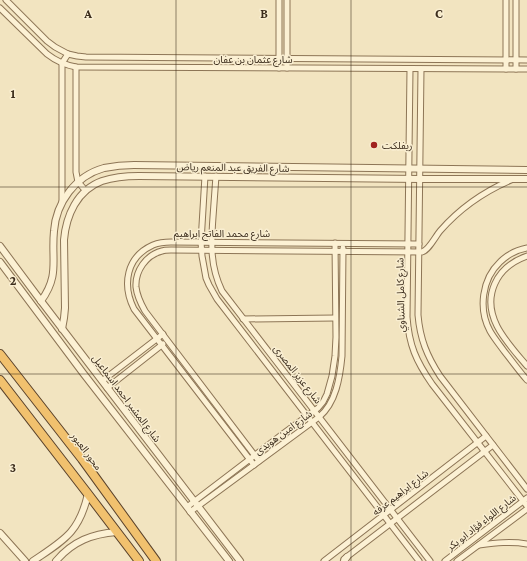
<svg xmlns="http://www.w3.org/2000/svg" width="527" height="561" viewBox="0 0 527 561" font-family="'Crimson Pro','Noto Sans Arabic',serif">
<style>
.lines{fill:none;stroke-linecap:round;stroke-linejoin:round}
.minor-casing{stroke:#8d7556;stroke-width:7}
.tertiary-casing{stroke:#8d7556;stroke-width:8}
.trunk-casing{stroke:#5a422b;stroke-width:10}
.minor{stroke:#fcf1d4;stroke-width:5}
.tertiary{stroke:#fcf1d4;stroke-width:6}
.trunk{stroke:#f1c16e;stroke-width:8}
.grid{fill:none;stroke:#3b2c1c;stroke-width:1;stroke-opacity:0.55}
.poi-dot{fill:#a12321;stroke:#f9eed1;stroke-width:1.5}
.labels{text-anchor:middle;stroke-width:3;stroke-linejoin:round;paint-order:stroke}
.street-label{font-size:10px;fill:#3b2c1c;stroke:#f9eed1}
.poi-label{font-size:10px;fill:#3b2c1c;stroke:#f9eed1;text-anchor:start}
.grid-label{font-size:13px;text-anchor:middle;font-weight:bold;fill:#3b2c1c;stroke:#f9eed1;stroke-width:3;stroke-linejoin:round;paint-order:stroke}
</style>
<rect width="100%" height="100%" fill="#f2e4c0"/>
<g class="lines">
<defs>
<g id="minor">
<polyline points="6,0 47,41 55,47 68,54 77,56 86,57 527,60"/>
<polyline points="506,0 506,69"/>
<path d="M0,8L47,54C56,61 65,65 76,67L527,69"/>
<polyline points="76,67 76,172 78,182 86,191"/>
<polyline points="279,68 279,0"/>
<polyline points="287,68 287,0"/>
<path d="M410,69L407,317C409,345 416,361 432,384L527,506"/>
<path d="M421,69L418,315C420,339 427,356 440,376L527,489"/>
<polyline points="516,69 516,0"/>
<polyline points="205,176 201,242 202,256 206,278 209,285 217,299 419,561"/>
<path d="M216,176C215,190 214,204 213,217C211,244 210,266 222,291L430,561"/>
<polyline points="62,202 62,63 68,54"/>
<path d="M527,248C517,250 507,255 500,262C482,279 478,309 490,331C494,338 499,344 504,351C512,361 519,371 527,380"/>
<path d="M527,256C496,267 482,296 497,326C504,340 517,354 527,366"/>
<polyline points="243,319 335,318"/>
<polyline points="102,381 163,334"/>
<polyline points="107,388 163,344"/>
<path d="M259,461L145,311C141,304 137,296 136,287C135,271 146,255 162,251C164,250 168,250 171,250L422,252C429,250 435,237 440,231C460,208 483,192 511,180"/>
<path d="M254,465L134,309C122,285 126,257 153,245C158,243 165,242 171,242L419,244"/>
<polyline points="187,507 284,433 318,408 323,402 327,394 332,376 335,356 336,337 335,243"/>
<path d="M190,512L319,417C336,403 340,377 342,356L343,248"/>
<path d="M479,545C495,543 511,541 527,544"/>
<polyline points="344,559 493,445"/>
<polyline points="324,561 486,436"/>
<polyline points="445,561 527,498"/>
<polyline points="457,561 527,509"/>
</g>
<g id="tertiary">
<polyline points="0,246 41,301 240,561"/>
<polyline points="0,262 83,373 229,561"/>
<path d="M41,301C60,275 51,260 54,231C56,203 75,176 104,168C114,166 124,165 134,165L527,170"/>
<path d="M62,329L64,318L65,308L64,240C66,216 77,190 102,181C114,177 127,176 139,176L420,179H527"/>
<polyline points="0,533 25,561"/>
<path d="M33,561C64,540 79,533 88,494"/>
<path d="M56,561C73,541 92,534 117,532"/>
<polyline points="344,561 347,557"/>
</g>
<g id="trunk">
<polyline points="0,354 82,459 156,561"/>
<polyline points="0,380 88,494 139,561"/>
</g>
</defs>
<use href="#minor" class="minor-casing"/>
<use href="#tertiary" class="tertiary-casing"/>
<use href="#trunk" class="trunk-casing"/>
<use href="#minor" class="minor"/>
<use href="#tertiary" class="tertiary"/>
<use href="#trunk" class="trunk"/>
</g>
<path class="grid" d="M176,0V561M351,0V561M0,187H527M0,374H527"/>
<circle class="poi-dot" cx="374" cy="145" r="4"/>
<g class="labels">
<g class="street-label">
<text x="253" y="63">شارع عثمان بن عفان</text>
<text transform="translate(233 167) rotate(1)" y="4">شارع الفريق عبد المنعم رياض</text>
<text x="222" y="237">شارع محمد الفاتح ابراهيم</text>
<text transform="translate(400 295) rotate(-91)" y="4">شارع كامل الشناوي</text>
<text transform="translate(298 374) rotate(52)" y="4">شارع عزيز المصرى</text>
<text transform="translate(127 398) rotate(53)" y="4">شارع المشير احمد اسماعيل</text>
<text transform="translate(283 432) rotate(-36)" y="4">شارع امين هويدى</text>
<text transform="translate(87 451) rotate(53)" y="4">محور العبور</text>
<text transform="translate(400 492) rotate(-38)" y="4">شارع ابراهيم عرفه</text>
<text transform="translate(481 522) rotate(-38)" y="4">شارع اللواء فؤاد ابو بكر</text>
</g>
<g class="poi-label">
<text x="382" y="149">ريفلكت</text>
</g>
</g>
<g class="grid-label">
<text x="88" y="18">A</text>
<text x="264" y="18">B</text>
<text x="439" y="18">C</text>
<text x="13" y="98">1</text>
<text x="13" y="285">2</text>
<text x="13" y="472">3</text>
</g>
</svg>
